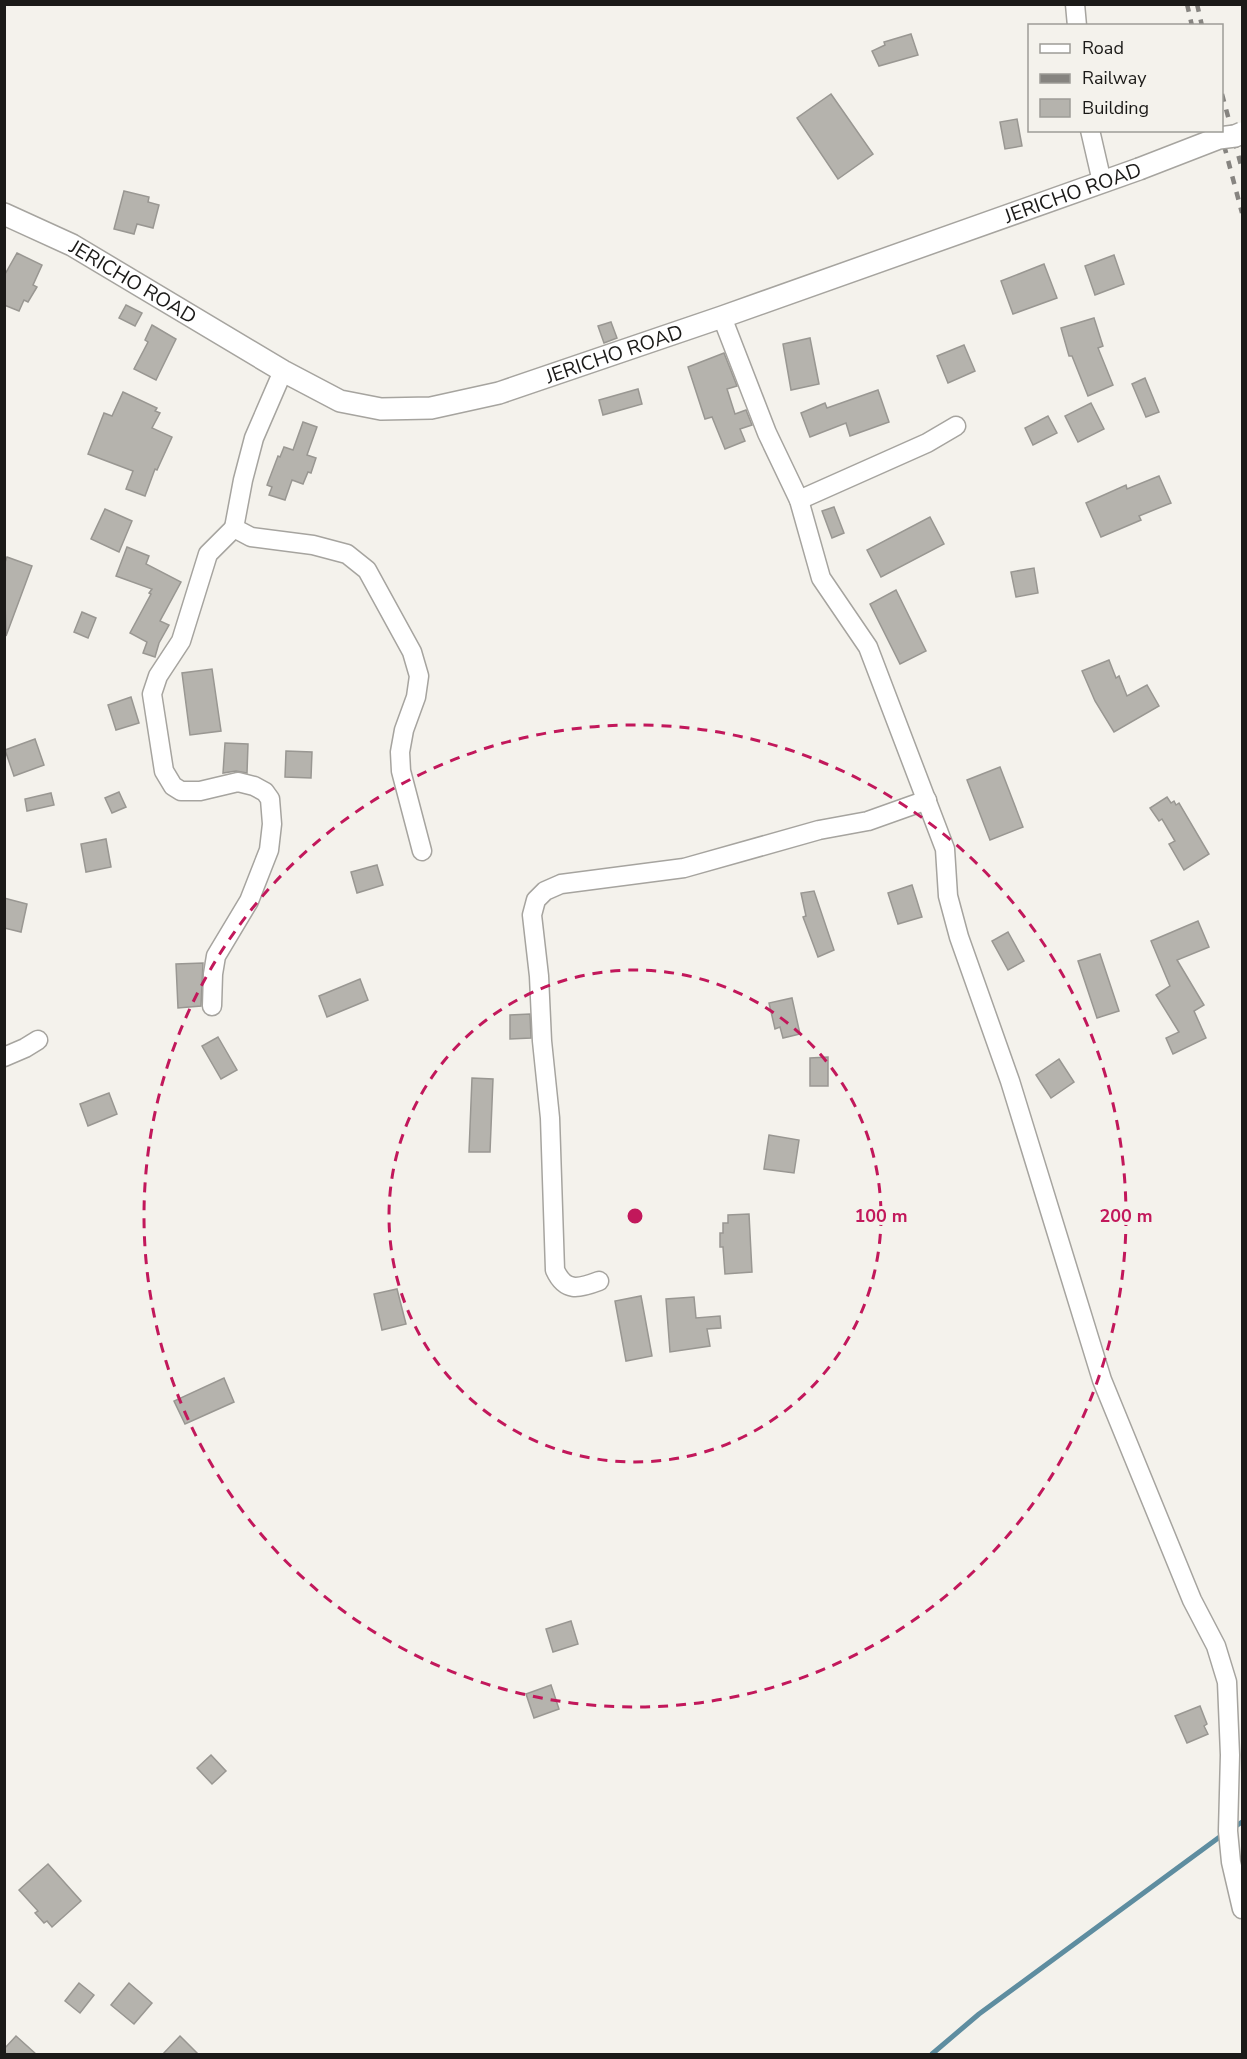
<svg xmlns="http://www.w3.org/2000/svg" width="1247" height="2059" viewBox="0 0 1247 2059" font-family="'Nunito Sans',sans-serif">
<style>
.lines{fill:none;stroke-linecap:round;stroke-linejoin:round}
.stream{stroke:#5e8da0;stroke-width:5}
.building{fill:#b5b3ad;stroke:#999792;stroke-width:1.5}
.minor-casing{stroke:#a6a49f;stroke-width:21}
.tertiary-casing{stroke:#a6a49f;stroke-width:24}
.minor{stroke:#fff;stroke-width:18}
.tertiary{stroke:#fff;stroke-width:21}
.rail{stroke:#868480;stroke-width:4.5;stroke-dasharray:8 8;stroke-linecap:butt}
.tertiary-bridge-casing{stroke:#a6a49f;stroke-width:24;stroke-linecap:butt}
.tertiary-bridge{stroke:#fff;stroke-width:21}
.ring{fill:none;stroke:#c2185b;stroke-width:3;stroke-dasharray:10 8}
.labels{text-anchor:middle;stroke-width:6;stroke-linejoin:round;paint-order:stroke}
.street-label{font-size:20px;fill:#1b1a18;stroke:#f4f2ec}
.centre{fill:#c2185b;stroke:#f4f2ec;stroke-width:3}
.ring-label{font-size:18px;text-anchor:middle;font-weight:bold;fill:#c2185b;stroke:#f4f2ec;stroke-width:6;stroke-linejoin:round;paint-order:stroke}
</style>
<rect width="100%" height="100%" fill="#f4f2ec"/>
<g class="lines">
<g class="stream">
<polyline points="1233,1828 1242,1822"/>
<polyline points="932,2054 979,2014 1225,1833"/>
</g>
</g>
<g class="building">
<polygon points="911,34 918,55 879,66 872,51 885,45 884,42"/>
<polygon points="831,94 873,154 838,179 797,118"/>
<polygon points="1017,119 1022,146 1005,149 1000,122"/>
<polygon points="124,191 149,197 148,202 159,205 153,228 137,224 134,234 114,229"/>
<polygon points="17,253 42,265 33,285 37,287 28,302 24,300 19,311 4,305 4,276"/>
<polygon points="1114,255 1124,284 1095,295 1085,266"/>
<polygon points="1044,264 1057,298 1013,314 1001,281"/>
<polygon points="126,305 142,313 135,326 119,318"/>
<polygon points="1094,318 1103,346 1098,348 1113,385 1088,396 1072,356 1069,356 1061,328"/>
<polygon points="611,322 617,338 604,343 598,326"/>
<polygon points="152,325 176,339 156,380 134,369 148,342 145,340"/>
<polygon points="810,338 819,384 791,390 783,344"/>
<polygon points="964,345 975,371 948,383 937,356"/>
<polygon points="724,353 737,386 727,389 735,414 746,410 752,425 740,429 745,441 725,449 712,417 705,419 688,367"/>
<polygon points="1145,378 1159,412 1146,417 1132,384"/>
<polygon points="638,389 642,404 603,415 599,400"/>
<polygon points="878,390 889,422 850,436 846,423 810,437 801,413 825,403 827,408"/>
<polygon points="123,392 157,408 155,411 160,413 152,428 172,437 157,470 155,469 145,496 126,489 133,471 88,454 104,413 112,416"/>
<polygon points="1091,403 1104,429 1078,442 1065,416"/>
<polygon points="1048,416 1057,433 1033,445 1025,428"/>
<polygon points="303,422 317,427 307,455 316,458 311,473 308,472 303,484 292,480 285,500 269,495 272,487 267,485 278,456 280,457 284,447 293,450"/>
<polygon points="1159,476 1171,503 1139,516 1141,520 1101,537 1086,503 1126,485 1127,489"/>
<polygon points="834,507 844,533 832,538 822,511"/>
<polygon points="105,509 132,521 119,552 91,539"/>
<polygon points="930,517 944,544 881,577 867,550"/>
<polygon points="127,547 149,556 146,564 181,582 160,621 169,625 159,643 155,657 143,653 147,642 130,633 151,594 149,593 152,589 116,576"/>
<polygon points="7,557 32,566 6,636 4,565"/>
<polygon points="1034,568 1038,593 1016,597 1011,572"/>
<polygon points="896,590 926,651 900,664 870,604"/>
<polygon points="82,612 96,618 88,638 74,632"/>
<polygon points="1109,660 1116,678 1119,676 1127,696 1147,685 1159,706 1114,732 1095,701 1082,671"/>
<polygon points="212,669 221,731 190,735 182,673"/>
<polygon points="131,697 139,723 116,730 108,705"/>
<polygon points="35,739 44,765 14,776 5,750"/>
<polygon points="225,743 248,744 247,773 236,771 223,773"/>
<polygon points="286,751 312,752 311,778 285,777"/>
<polygon points="1000,767 1023,827 990,840 967,780"/>
<polygon points="119,792 126,807 112,813 105,798"/>
<polygon points="51,793 54,805 27,811 25,799"/>
<polygon points="1167,797 1171,803 1174,801 1176,805 1179,803 1209,854 1184,870 1169,844 1175,841 1162,819 1159,821 1150,808"/>
<polygon points="106,839 111,867 86,872 81,844"/>
<polygon points="377,865 383,885 357,893 351,872"/>
<polygon points="912,885 922,917 898,924 888,893"/>
<polygon points="814,891 834,950 818,957 803,917 806,916 801,893"/>
<polygon points="4,898 27,904 21,932 4,928"/>
<polygon points="1198,921 1209,947 1177,960 1204,1005 1194,1011 1206,1038 1173,1054 1166,1038 1179,1032 1156,995 1170,986 1151,941"/>
<polygon points="1008,932 1024,961 1008,970 992,941"/>
<polygon points="1100,954 1119,1011 1097,1018 1078,961"/>
<polygon points="203,963 201,1006 178,1008 176,964"/>
<polygon points="360,979 368,1000 327,1017 319,996"/>
<polygon points="792,998 800,1034 783,1038 780,1027 775,1029 769,1003"/>
<polygon points="530,1014 531,1038 510,1039 510,1015"/>
<polygon points="218,1037 237,1070 221,1079 202,1046"/>
<polygon points="828,1057 828,1086 810,1086 810,1058"/>
<polygon points="1059,1059 1074,1082 1051,1098 1036,1075"/>
<polygon points="472,1078 493,1079 490,1152 469,1152"/>
<polygon points="109,1093 117,1114 88,1126 80,1104"/>
<polygon points="769,1135 799,1140 794,1173 764,1169"/>
<polygon points="749,1214 752,1272 725,1274 723,1247 720,1247 720,1233 723,1233 723,1223 728,1223 728,1215"/>
<polygon points="397,1289 406,1324 382,1330 374,1294"/>
<polygon points="641,1296 652,1356 626,1361 615,1301"/>
<polygon points="694,1297 696,1318 720,1316 721,1328 707,1329 710,1346 670,1352 666,1299"/>
<polygon points="224,1378 234,1402 185,1424 174,1401"/>
<polygon points="571,1621 578,1644 553,1652 546,1629"/>
<polygon points="551,1685 559,1709 534,1718 526,1694"/>
<polygon points="1200,1706 1207,1724 1204,1726 1208,1734 1187,1743 1175,1716"/>
<polygon points="211,1755 226,1771 212,1784 197,1768"/>
<polygon points="48,1864 81,1901 52,1927 47,1921 44,1923 35,1913 38,1911 19,1890"/>
<polygon points="79,1983 94,1995 80,2013 65,2001"/>
<polygon points="129,1983 152,2003 134,2024 111,2005"/>
<polygon points="16,2036 37,2055 4,2055 4,2049"/>
<polygon points="180,2036 199,2055 162,2055"/>
</g>
<g class="lines">
<defs>
<g id="minor">
<polyline points="1075,4 1077,26"/>
<polyline points="1090,130 1102,182"/>
<polyline points="722,317 767,433 799,500 821,578 868,647 945,849 948,896 959,937 1010,1081 1102,1380 1192,1600 1216,1646 1227,1682 1230,1755 1228,1831 1231,1862 1242,1909"/>
<polyline points="283,371 254,438 243,480 234,528 251,537 313,545 347,554 367,570 412,652 419,676 416,697 404,730 400,752 401,771 422,851"/>
<polyline points="799,500 927,443 956,426"/>
<polyline points="212,1006 213,974 216,956 249,901 269,850 272,824 270,799 265,792 254,786 238,782 200,791 181,791 173,786 164,771 152,694 158,676 181,641 208,554 234,528"/>
<polyline points="4,1057 25,1048 38,1040"/>
<path d="M599,1281C578,1289 565,1292 555,1270L550,1118L542,1041L539,976L532,915L536,900L545,891L561,884L684,868L819,830L868,821L927,800"/>
</g>
<g id="tertiary">
<path id="s1" d="M4,214L72,245L283,371L340,401L381,409L431,408L499,393L722,317L1139,169"/>
</g>
</defs>
<use href="#minor" class="minor-casing"/>
<use href="#tertiary" class="tertiary-casing"/>
<use href="#minor" class="minor"/>
<use href="#tertiary" class="tertiary"/>
<g class="rail">
<polyline points="1187,4 1192,26"/>
<polyline points="1197,4 1202,26"/>
<polyline points="1222,94 1242,169"/>
<polyline points="1220,130 1242,213"/>
</g>
<defs>
<polyline id="tertiary-bridge" points="1139,169 1219,138 1235,136 1242,133"/>
</defs>
<use href="#tertiary-bridge" class="tertiary-bridge-casing"/>
<use href="#tertiary-bridge" class="tertiary-bridge"/>
</g>
<g class="ring">
<circle cx="635" cy="1216" r="246"/>
<circle cx="635" cy="1216" r="491"/>
</g>
<g class="labels">
<g class="street-label">
<text dy="7" stroke="none"><textPath href="#s1" startOffset="1154">JERICHO ROAD</textPath></text>
<text dy="7" stroke="none"><textPath href="#s1" startOffset="146">JERICHO ROAD</textPath></text>
<text dy="7" stroke="none"><textPath href="#s1" startOffset="668">JERICHO ROAD</textPath></text>
</g>
</g>
<circle cx="635" cy="1216" r="9" class="centre"/>
<g class="ring-label">
<text x="881" y="1222">100 m</text>
<text x="1126" y="1222">200 m</text>
</g>
<rect width="1247" height="2059" fill="none" stroke="#1b1a18" stroke-width="12"/>
<rect x="1028" y="24" width="195" height="108" fill="#f4f2ec" stroke="#9d9c97" stroke-width="1.5"/>
<rect x="1040" y="44" width="30" height="9" fill="#ffffff" stroke="#9d9c97" stroke-width="1.5"/>
<text x="1082" y="54" font-size="18" fill="#1b1a18">Road</text>
<rect x="1040" y="74" width="30" height="9" fill="#868480" stroke="#9d9c97" stroke-width="1.5"/>
<text x="1082" y="84" font-size="18" fill="#1b1a18">Railway</text>
<rect x="1040" y="99" width="30" height="18" fill="#b5b3ad" stroke="#9d9c97" stroke-width="1.5"/>
<text x="1082" y="114" font-size="18" fill="#1b1a18">Building</text>
</svg>
